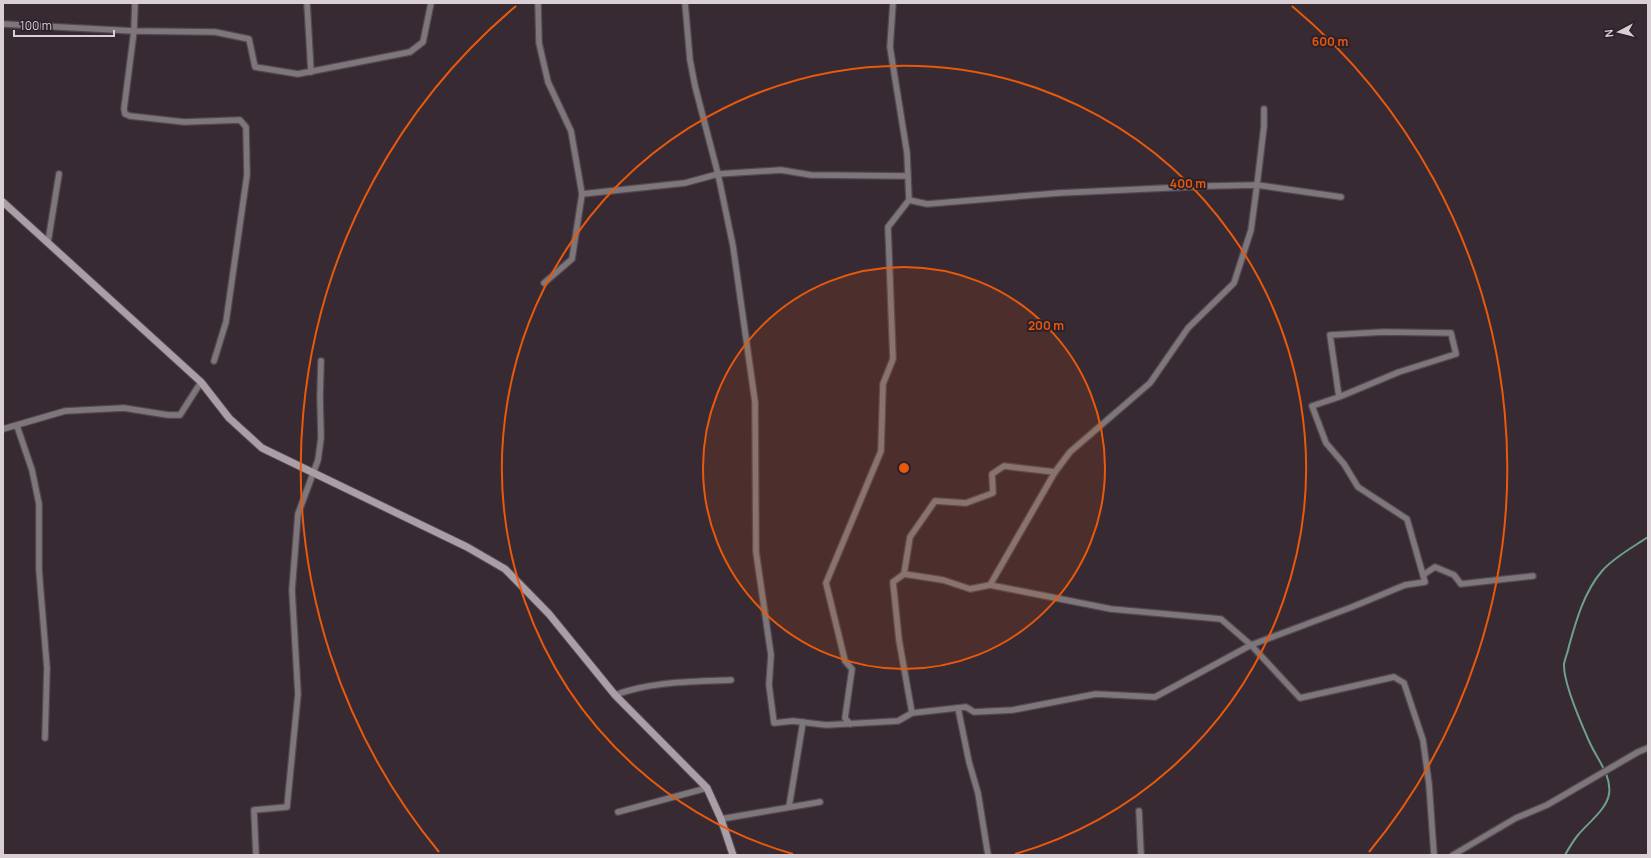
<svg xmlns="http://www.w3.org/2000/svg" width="1651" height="858" viewBox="0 0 1651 858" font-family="Manrope,sans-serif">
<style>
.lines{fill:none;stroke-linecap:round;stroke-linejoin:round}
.stream{stroke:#6ca08c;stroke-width:2}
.street-casing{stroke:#544850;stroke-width:8}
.secondary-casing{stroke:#544850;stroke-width:9}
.street{stroke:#7d777b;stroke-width:5.5}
.secondary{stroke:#aa9fa7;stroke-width:7}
.ring{fill:none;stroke:#e8590c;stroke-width:2}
.centre{fill:#e8590c;stroke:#2d2029;stroke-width:2}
.ring-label{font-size:12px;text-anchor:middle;font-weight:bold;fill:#e8590c;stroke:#2d2029;stroke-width:4;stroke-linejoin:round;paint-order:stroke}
</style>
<rect width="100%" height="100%" fill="#372a33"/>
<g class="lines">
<path class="stream" d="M1565,855C1569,848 1573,841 1578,835C1587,824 1607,809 1609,794C1612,775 1596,758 1589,741C1581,723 1563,683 1564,664C1565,658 1568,652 1569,646C1576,621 1584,592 1602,571C1613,558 1633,547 1648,537"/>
<defs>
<g id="street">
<polyline points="135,3 134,31 124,109 125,114 130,116 184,122 240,120 246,127 247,175 226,322 214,361"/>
<polyline points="307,3 311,72"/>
<polyline points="538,3 539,43 548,82 571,131 582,194 685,183 718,174 781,170 811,175 907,176"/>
<polyline points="685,3 690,60 695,86 718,174 733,246 755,402 756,552 771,655 769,685 774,723 793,721 826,725 898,721 912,713 966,707 974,712 1013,710 1096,694 1155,697 1251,645 1300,698 1394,677 1404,683 1423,740 1429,784 1434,855"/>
<polyline points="893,3 890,47 907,153 909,200 927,204 1059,193 1209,186 1257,185 1251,230 1234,283 1188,328 1150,383 1070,452 1055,472 990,585 1111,609 1221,619 1251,645 1352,607 1405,585 1425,582 1407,519 1358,487 1344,464 1326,443 1312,406 1339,397 1399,372 1456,354 1451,333 1384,332 1330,335 1339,397"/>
<polyline points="3,24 134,31 215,32 249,39 255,67 298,74 410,52 423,42 431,3"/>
<polyline points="1264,109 1264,126 1257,185 1341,197"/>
<polyline points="48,242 59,174"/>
<polyline points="544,283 572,259 582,194"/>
<polyline points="17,426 32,470 39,504 39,570 47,668 45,738"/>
<polyline points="3,429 65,411 124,408 168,415 180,415 201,382"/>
<polyline points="904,574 910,537 935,501 966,503 993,493 992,474 1004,466 1055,472"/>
<polyline points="1423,575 1435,567 1454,575 1461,584 1533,576"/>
<path d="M615,695C653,681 692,682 731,680"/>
<polyline points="958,708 969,762 978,793 988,855"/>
<polyline points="912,713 899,640 893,582 904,574 943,580 970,589 990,585"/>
<polyline points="850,724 845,718 852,669 845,661 826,583 881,451 883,384 893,359 888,227 909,200"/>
<polyline points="789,807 803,722"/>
<polyline points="1139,811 1141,855"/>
<polyline points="618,812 707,788"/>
<polyline points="721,819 820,802"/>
<polyline points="256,855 254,810 287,807 298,694 292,590 298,514 318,460 321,438 320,397 321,361"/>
<polyline points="1453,855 1516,818 1547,805 1638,752 1648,748"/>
</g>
<polyline id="secondary" points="3,202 201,382 229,418 262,448 467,547 505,569 549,614 615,695 707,788 721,819 733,855"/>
</defs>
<use href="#street" class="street-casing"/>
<use href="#secondary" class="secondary-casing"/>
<use href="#street" class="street"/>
<use href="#secondary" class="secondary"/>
</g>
<circle cx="904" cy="468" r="201" fill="#e8590c" fill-opacity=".12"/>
<g class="ring">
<circle cx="904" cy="468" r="201"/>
<path d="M793 854A402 402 0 1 1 1015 854"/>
<path d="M439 852A603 603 0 0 1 516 6M1292 6A603 603 0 0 1 1369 852"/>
</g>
<circle cx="904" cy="468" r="6" class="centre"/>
<g class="ring-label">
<text x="1330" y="46">600 m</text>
<text x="1188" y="188">400 m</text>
<text x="1046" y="330">200 m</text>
</g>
<rect width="1651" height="858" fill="none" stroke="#d9d0d6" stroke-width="8"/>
<g transform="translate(1619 32) rotate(263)" stroke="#2d2029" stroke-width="3" paint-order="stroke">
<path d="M0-3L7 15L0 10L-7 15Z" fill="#d9d0d6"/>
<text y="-6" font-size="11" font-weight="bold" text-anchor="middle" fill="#d9d0d6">N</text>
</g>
<path d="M14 30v6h100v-6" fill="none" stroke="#d9d0d6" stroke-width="2"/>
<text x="20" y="30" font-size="12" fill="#d9d0d6" stroke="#2d2029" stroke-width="3" paint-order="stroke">100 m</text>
</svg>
